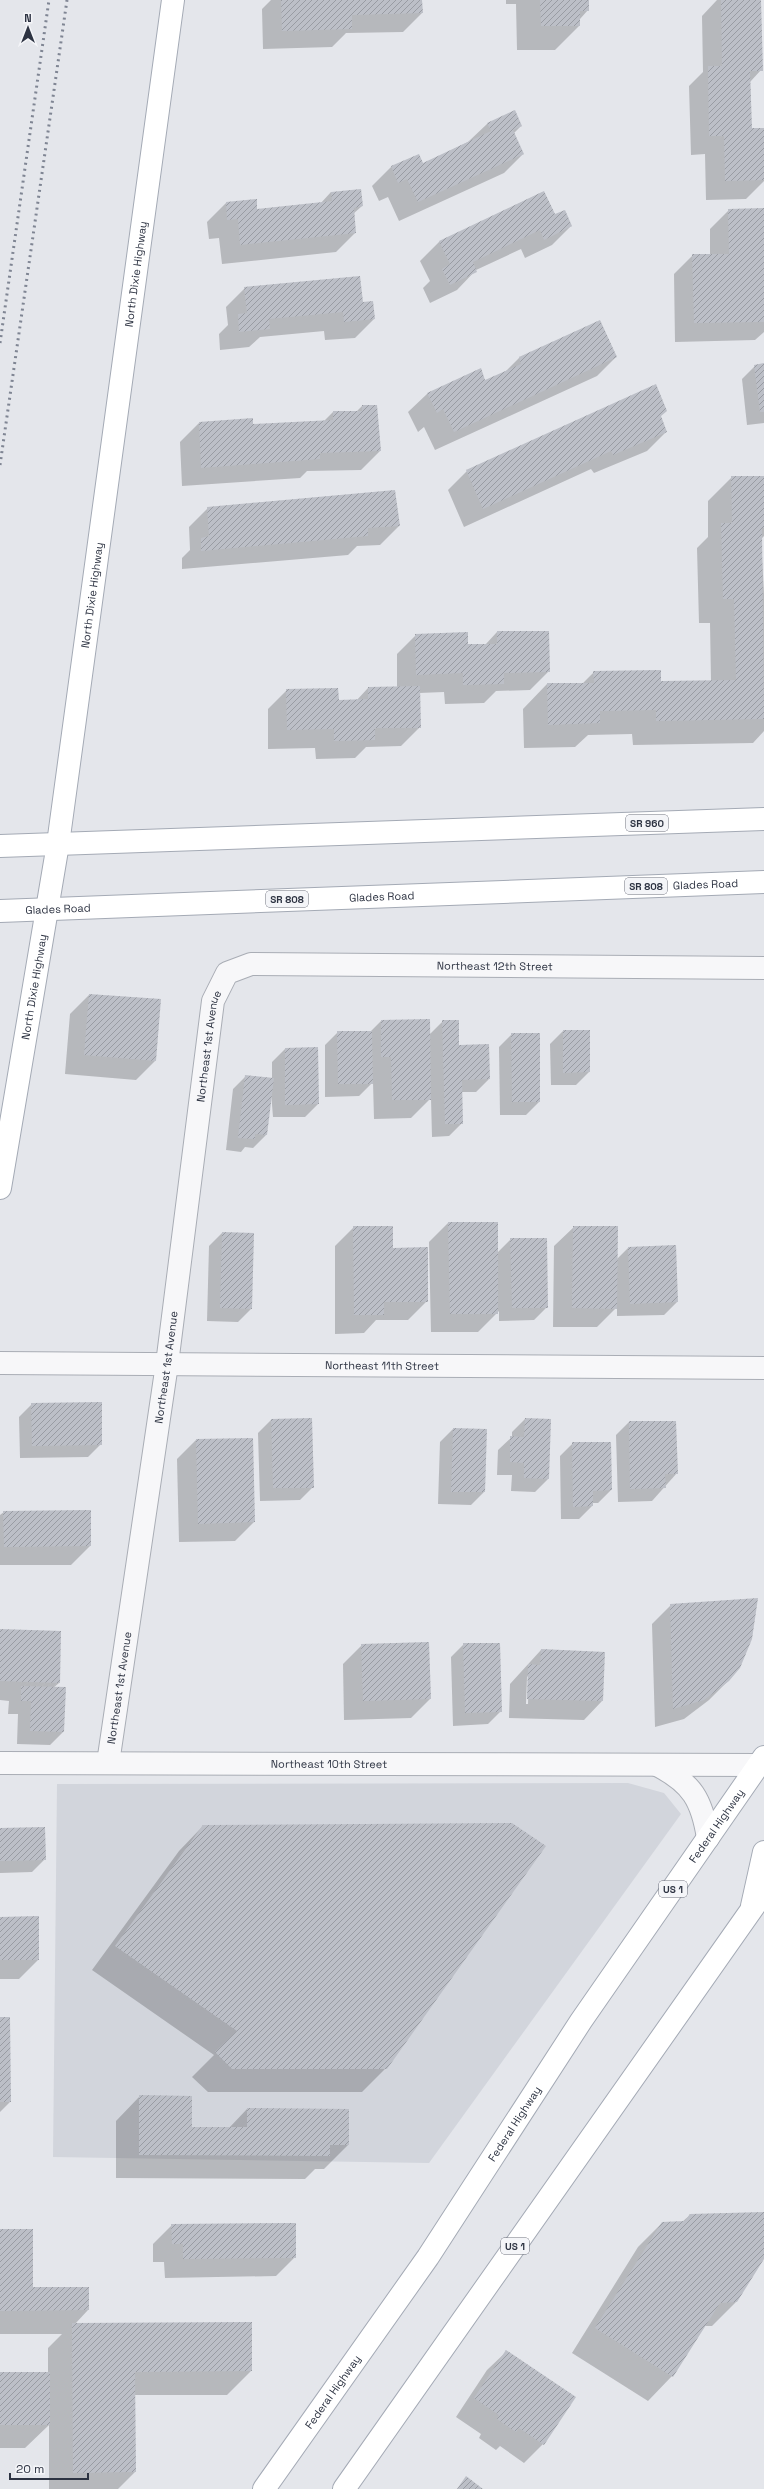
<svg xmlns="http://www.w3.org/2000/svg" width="764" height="2489" viewBox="0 0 764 2489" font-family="'Space Grotesk',sans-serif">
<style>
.built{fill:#d2d5dc}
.shadow{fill:#0003;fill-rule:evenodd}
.building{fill:url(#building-hatch)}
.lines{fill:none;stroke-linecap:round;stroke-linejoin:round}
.minor-casing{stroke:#a9adb5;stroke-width:24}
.major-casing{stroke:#a4aab5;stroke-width:24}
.minor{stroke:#f7f7f9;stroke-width:22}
.major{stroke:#fff;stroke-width:22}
.rail{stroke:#7f8593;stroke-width:3;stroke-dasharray:2 4;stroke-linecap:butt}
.labels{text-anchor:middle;stroke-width:3.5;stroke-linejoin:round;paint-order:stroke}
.shield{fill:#f4f5f8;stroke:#696d79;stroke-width:1}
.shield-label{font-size:10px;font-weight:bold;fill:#2d3342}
.street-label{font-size:11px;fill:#2d3342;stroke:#f4f5f8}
</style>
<defs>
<pattern id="building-hatch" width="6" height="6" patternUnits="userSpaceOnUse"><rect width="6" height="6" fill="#bcbfc7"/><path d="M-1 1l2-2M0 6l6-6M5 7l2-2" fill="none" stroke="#999ca3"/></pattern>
</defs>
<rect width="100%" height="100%" fill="#e4e6eb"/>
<polygon class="built" points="628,1783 664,1793 681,1814 429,2163 53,2157 57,1784"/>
<g class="shadow">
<polygon points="271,0 421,0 422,13 403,32 346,33 332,47 263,49 262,9"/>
<polygon points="506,0 588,0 588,10 580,19 580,25 555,50 517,50 516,4 506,4"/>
<polygon points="717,0 760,0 761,70 750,82 751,129 764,129 764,181 746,199 706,200 705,154 691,155 689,86 703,72 702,16"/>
<polygon points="514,112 521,126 514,133 523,154 504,173 399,221 388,197 379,201 372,186 391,167 418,155 423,164 468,142 487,124"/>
<polygon points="331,192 362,206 353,214 355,233 336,252 222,264 219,238 209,239 207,222 226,203 256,210 320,204"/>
<polygon points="543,192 555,216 571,226 552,245 525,258 521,249 476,270 457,290 430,303 423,288 430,281 420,261 439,242"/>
<polygon points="764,209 764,332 755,340 675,342 674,274 693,255 710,255 710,229 729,210"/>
<polygon points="245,288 362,303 374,319 355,338 325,340 324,331 260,337 249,347 220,350 219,334 228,325 226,307"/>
<polygon points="600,321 616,357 597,376 435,450 424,427 418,432 408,412 427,394 481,369 485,382 505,372 519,358"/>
<polygon points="764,364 764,423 747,425 742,379 755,366"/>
<polygon points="362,406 380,451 361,470 307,471 300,478 182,486 180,442 199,423 252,425 324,421 333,412 356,412"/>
<polygon points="660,417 666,432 647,451 594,473 591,469 464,527 448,490 467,471"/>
<polygon points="732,477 764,477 764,536 761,539 764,594 764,731 753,743 633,745 632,734 588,735 575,747 524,748 523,709 547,684 582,684 594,672 660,682 711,681 710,623 699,623 697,548 708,537 708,501"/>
<polygon points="208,508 399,526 380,545 357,546 348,555 182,569 182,558 190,550 189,527"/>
<polygon points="497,632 549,671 530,690 496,691 484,703 445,704 444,692 419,693 420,727 401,746 366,747 355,758 316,759 315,748 268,749 268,709 287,690 338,701 356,701 368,688 397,688 397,654 416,635 467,646 485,645"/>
<polygon points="89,995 155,1061 136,1080 65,1074 70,1014"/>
<polygon points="429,1020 429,1035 443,1021 458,1046 489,1079 476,1092 461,1092 462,1123 449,1136 432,1137 431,1098 411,1118 374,1119 373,1082 359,1096 325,1097 325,1045 338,1032 370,1032 381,1021"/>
<polygon points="563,1031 589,1072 576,1085 551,1085 550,1044"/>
<polygon points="512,1034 539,1102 526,1115 500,1115 499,1047"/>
<polygon points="285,1049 318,1104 305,1117 273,1117 271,1092 266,1135 253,1148 245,1147 241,1152 226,1150 233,1089 246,1076 272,1079 272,1062"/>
<polygon points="448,1223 497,1223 497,1253 511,1239 547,1307 534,1320 499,1321 499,1311 478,1332 431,1332 429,1242"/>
<polygon points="354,1227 427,1301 408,1320 376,1320 364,1333 335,1334 335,1246"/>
<polygon points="574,1227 616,1260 628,1248 675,1246 677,1302 664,1315 617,1316 617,1307 597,1327 553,1327 554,1246"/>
<polygon points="222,1233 252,1234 251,1309 238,1322 207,1321 209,1246"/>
<polygon points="32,1404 101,1444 88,1457 20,1458 19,1417"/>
<polygon points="525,1419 548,1479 535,1492 511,1491 512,1475 497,1475 498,1450 512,1437 512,1432"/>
<polygon points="271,1420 313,1487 300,1500 260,1501 258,1433"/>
<polygon points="629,1422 677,1473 652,1501 618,1502 616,1435"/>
<polygon points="453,1429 484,1492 471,1505 438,1504 440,1442"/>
<polygon points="196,1440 254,1522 235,1541 179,1542 177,1459"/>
<polygon points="573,1443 611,1490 598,1503 592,1503 592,1506 579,1519 561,1519 560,1456"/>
<polygon points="4,1512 90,1546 71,1565 0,1565 0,1515"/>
<polygon points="671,1605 729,1680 709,1700 684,1719 655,1727 652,1624"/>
<polygon points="0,1630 59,1683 53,1688 63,1732 50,1745 17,1744 18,1714 8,1714 9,1701 0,1700"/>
<polygon points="464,1644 501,1711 488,1724 453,1726 451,1657"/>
<polygon points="362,1645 430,1699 411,1718 344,1720 343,1664"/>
<path d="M541,1650L602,1701L584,1720L509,1718L510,1684ZM529,1675L528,1704H526L527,1677Z"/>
<polygon points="203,1826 386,2068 362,2092 208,2092 192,2077 214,2055 92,1970 179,1851"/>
<polygon points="0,1829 45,1859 32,1872 0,1873"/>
<polygon points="0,1918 38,1960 19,1979 0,1979"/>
<polygon points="0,2018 10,2102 0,2112"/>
<polygon points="140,2096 191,2128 229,2128 247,2109 348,2145 324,2169 315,2169 305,2179 116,2178 116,2121"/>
<polygon points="764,2213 764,2257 736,2302 712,2326 704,2326 672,2376 648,2401 572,2353 638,2247 662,2223 682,2222 690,2215"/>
<polygon points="172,2225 295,2257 276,2276 165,2278 164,2262 153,2262 153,2244"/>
<polygon points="0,2230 32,2288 88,2288 88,2310 75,2324 251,2371 227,2395 135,2395 135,2472 118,2489 49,2489 49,2425 25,2448 0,2448 0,2373 48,2373 48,2348 62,2334 0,2334"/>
<polygon points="506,2352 543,2444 524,2463 500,2446 496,2450 479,2438 481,2434 456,2417 487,2370"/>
</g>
<g class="building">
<polygon points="281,0 422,0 423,13 352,15 352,29 282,31"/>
<polygon points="540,0 589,0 589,11 580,11 580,26 541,26"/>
<polygon points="721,0 761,0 763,71 750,71 752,128 764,128 764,180 725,181 724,136 709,136 708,66 722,66"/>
<polygon points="515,110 522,126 513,130 524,154 418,202 407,179 398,183 391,166 419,154 423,163 491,131 487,123"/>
<polygon points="361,189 363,206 354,208 356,233 240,245 238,219 227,220 226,202 257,199 257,209 332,201 331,192"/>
<polygon points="544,191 555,214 565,210 572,226 544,240 540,230 473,262 477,272 450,285 442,269 450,264 439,241"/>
<polygon points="764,208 764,322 694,323 692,254 729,254 728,209"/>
<polygon points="360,276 363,302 373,301 375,319 344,322 343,312 269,319 270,329 239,332 238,314 247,313 244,287"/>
<polygon points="600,320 617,357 454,432 443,409 437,413 427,393 481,368 485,380 521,364 519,357"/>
<polygon points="764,363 764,412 760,412 754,365"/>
<polygon points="656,384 667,411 661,416 667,432 613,455 611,451 483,509 466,470"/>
<polygon points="362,405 377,405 381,451 320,453 320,459 201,468 199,422 253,418 253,424 333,420 333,411 362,411"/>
<polygon points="731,476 764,476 764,528 762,528 764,719 656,721 656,710 600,711 600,723 548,725 547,683 594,683 593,671 661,670 661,681 736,680 734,599 723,599 721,523 732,523"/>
<polygon points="395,490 400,526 368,528 368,536 201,551 201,538 209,536 207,507"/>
<polygon points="497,631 549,631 550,672 504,673 504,684 463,685 463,673 416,675 415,634 468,632 468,644 497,644"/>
<polygon points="420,686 421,728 375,728 375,740 334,741 334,729 287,730 286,689 338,688 339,700 368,699 368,687"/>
<polygon points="89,994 161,999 156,1061 84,1055"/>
<polygon points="430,1019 431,1100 392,1100 391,1057 381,1057 381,1020"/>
<polygon points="442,1020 459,1020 459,1045 489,1044 490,1079 462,1080 463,1124 445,1124"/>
<polygon points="563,1030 590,1030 590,1072 563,1073"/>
<polygon points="337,1031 372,1031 373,1084 338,1084"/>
<polygon points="511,1033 540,1033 540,1102 512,1102"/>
<polygon points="318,1047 319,1104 285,1105 285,1048"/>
<polygon points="245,1075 274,1078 267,1135 255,1134 255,1139 238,1138"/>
<polygon points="448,1222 498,1222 498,1314 450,1314"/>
<polygon points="353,1226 393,1226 393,1248 428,1247 428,1302 384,1302 384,1315 354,1315"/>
<polygon points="573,1226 618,1226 617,1309 572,1308"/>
<polygon points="222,1232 254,1233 252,1309 220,1308"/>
<polygon points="510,1238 547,1238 548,1308 512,1308"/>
<polygon points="676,1245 678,1302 630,1304 628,1247"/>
<polygon points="102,1402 102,1445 32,1446 31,1403"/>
<polygon points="312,1418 314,1488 273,1488 271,1419"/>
<polygon points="525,1418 551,1419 549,1479 524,1478 524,1463 510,1462 510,1436 524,1437"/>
<polygon points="629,1421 676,1421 678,1474 665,1474 666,1488 630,1489"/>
<polygon points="453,1428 487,1429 485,1492 451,1492"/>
<polygon points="253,1438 255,1522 198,1524 196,1439"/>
<polygon points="572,1442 611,1442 612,1490 593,1491 593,1506 573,1507"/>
<polygon points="91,1510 91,1546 4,1547 3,1511"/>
<polygon points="758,1598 752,1639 740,1668 729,1681 704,1700 673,1709 670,1604"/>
<polygon points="0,1629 61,1631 60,1683 0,1681"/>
<polygon points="429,1642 431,1699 363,1701 361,1644"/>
<polygon points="463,1643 500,1643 502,1712 465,1713"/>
<polygon points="541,1649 605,1652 603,1701 527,1699 528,1664 540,1665"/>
<polygon points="21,1686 66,1687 64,1732 30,1731 31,1701 21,1701"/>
<polygon points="512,1823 546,1846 387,2069 232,2069 215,2052 237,2031 115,1946 203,1825"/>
<polygon points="45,1827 46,1860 0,1861 0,1828"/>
<polygon points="39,1916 39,1960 0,1960 0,1917"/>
<polygon points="0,2017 10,2017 11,2102 0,2102"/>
<polygon points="139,2095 192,2096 192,2127 247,2127 247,2108 349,2109 349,2145 330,2145 330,2156 139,2155"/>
<polygon points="764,2212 764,2259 737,2302 720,2303 673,2377 595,2328 662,2222 685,2221 690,2214"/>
<polygon points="296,2223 296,2258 183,2259 183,2244 172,2244 171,2224"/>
<polygon points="0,2229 33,2229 33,2287 89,2287 89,2310 0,2311"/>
<polygon points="252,2322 252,2371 135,2372 136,2472 73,2473 72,2323"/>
<polygon points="506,2350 576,2397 544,2445 519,2428 516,2432 497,2419 499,2415 474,2398"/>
<rect x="0" y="2372" width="50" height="53"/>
<polygon points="466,2476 483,2489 457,2489"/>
</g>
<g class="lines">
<defs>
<g id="minor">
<path id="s1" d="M0,1363L764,1368"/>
<path id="s2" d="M0,1763L758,1765"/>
<path id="s3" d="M108,1763L167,1364L213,1001L227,973L251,964L764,968"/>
<path d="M657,1765C692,1783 702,1800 708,1838"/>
</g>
<g id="major">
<polyline points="0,846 764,819"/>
<path id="s4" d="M0,911L764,882"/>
<path id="s5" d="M0,1188L58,844L173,0"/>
<polyline points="752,1906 764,1852"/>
<path id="s6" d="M264,2489L428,2257L581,2021L764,1757"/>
<polyline points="344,2489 764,1892"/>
</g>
</defs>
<use href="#minor" class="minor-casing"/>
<use href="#major" class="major-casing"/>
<use href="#minor" class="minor"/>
<use href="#major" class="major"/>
<g class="rail">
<polyline points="0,343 49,0"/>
<polyline points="0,465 67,0"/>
</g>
</g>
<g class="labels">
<g class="shield">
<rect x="626" y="815" width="42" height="16" rx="3"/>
<rect x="625" y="878" width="42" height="16" rx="3"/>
<rect x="266" y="891" width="42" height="16" rx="3"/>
<rect x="659" y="1881" width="28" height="16" rx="3"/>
<rect x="501" y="2238" width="28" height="16" rx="3"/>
</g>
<g class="shield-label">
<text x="647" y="827">SR 960</text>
<text x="646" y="890">SR 808</text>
<text x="287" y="903">SR 808</text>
<text x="673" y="1893">US 1</text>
<text x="515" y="2250">US 1</text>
</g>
<g class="street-label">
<text dy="4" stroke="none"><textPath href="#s5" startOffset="924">North Dixie Highway</textPath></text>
<text dy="4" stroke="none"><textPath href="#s5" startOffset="600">North Dixie Highway</textPath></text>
<text dy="4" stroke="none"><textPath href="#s4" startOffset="706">Glades Road</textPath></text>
<text dy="4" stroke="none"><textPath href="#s4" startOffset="382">Glades Road</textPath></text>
<text dy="4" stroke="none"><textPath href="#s4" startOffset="58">Glades Road</textPath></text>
<text dy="4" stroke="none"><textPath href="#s3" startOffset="1070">Northeast 12th Street</textPath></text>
<text dy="4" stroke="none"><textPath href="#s5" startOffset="204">North Dixie Highway</textPath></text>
<text dy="4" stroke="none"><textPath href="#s3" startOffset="724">Northeast 1st Avenue</textPath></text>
<text dy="4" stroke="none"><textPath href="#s1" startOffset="382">Northeast 11th Street</textPath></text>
<text dy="4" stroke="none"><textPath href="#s3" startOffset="400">Northeast 1st Avenue</textPath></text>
<text dy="4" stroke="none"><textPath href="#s3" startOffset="76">Northeast 1st Avenue</textPath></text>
<text dy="4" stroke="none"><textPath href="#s2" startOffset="329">Northeast 10th Street</textPath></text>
<text dy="4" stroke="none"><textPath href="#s6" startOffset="803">Federal Highway</textPath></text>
<text dy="4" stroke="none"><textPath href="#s6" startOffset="443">Federal Highway</textPath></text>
<text dy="4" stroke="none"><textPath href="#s6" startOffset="119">Federal Highway</textPath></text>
</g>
</g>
<g transform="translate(28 28)" stroke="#f4f5f8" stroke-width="3" paint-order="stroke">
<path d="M0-3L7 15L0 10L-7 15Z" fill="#2d3342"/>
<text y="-6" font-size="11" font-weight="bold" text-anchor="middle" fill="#2d3342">N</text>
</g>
<path d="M10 2473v6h78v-6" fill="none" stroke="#2d3342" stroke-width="2"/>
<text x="16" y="2473" font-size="12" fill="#2d3342" stroke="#f4f5f8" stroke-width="3" paint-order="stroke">20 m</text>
</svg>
